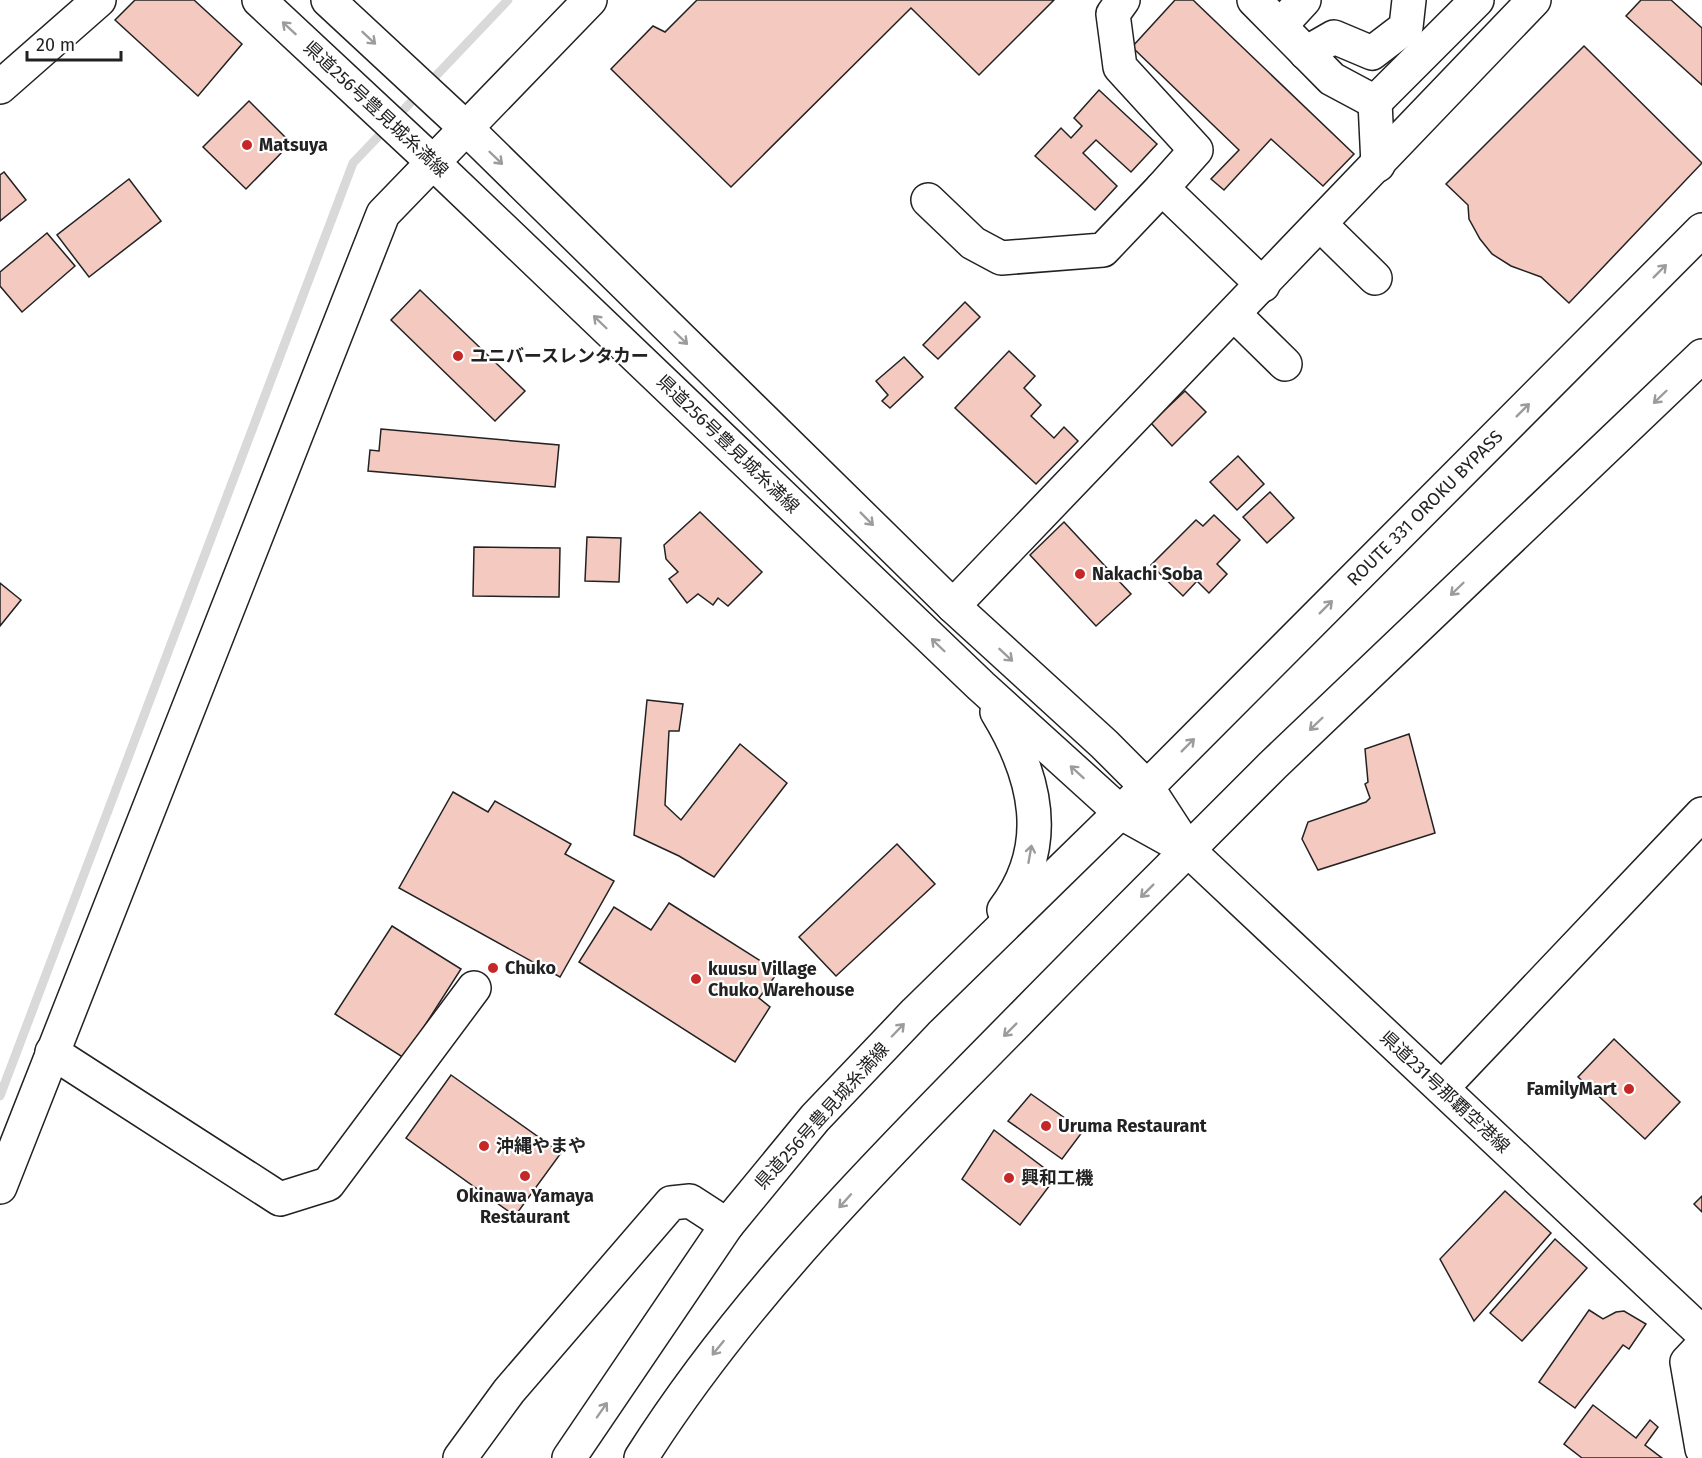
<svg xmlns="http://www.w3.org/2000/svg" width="1702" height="1458" viewBox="0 0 1702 1458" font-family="'Fira Sans','Noto Sans JP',sans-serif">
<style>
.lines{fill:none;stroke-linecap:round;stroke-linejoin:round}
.stream{stroke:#d9d9d9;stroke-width:9}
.building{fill:#f3c9c0;stroke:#222;stroke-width:1.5}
.minor-casing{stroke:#222;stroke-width:36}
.major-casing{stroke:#222;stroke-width:36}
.highway-casing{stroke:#222;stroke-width:36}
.minor{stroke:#fff;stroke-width:33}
.major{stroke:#fff;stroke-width:33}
.highway{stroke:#fff;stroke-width:33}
.oneway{stroke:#9c9c9c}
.poi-dot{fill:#c62828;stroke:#fff;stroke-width:2}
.labels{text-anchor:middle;stroke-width:4.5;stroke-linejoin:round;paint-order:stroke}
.street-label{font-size:18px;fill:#222;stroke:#fff}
.poi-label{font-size:18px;font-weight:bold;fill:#222;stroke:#fff;text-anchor:start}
</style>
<rect width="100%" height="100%" fill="#fff"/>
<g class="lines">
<polyline class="stream" points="0,1096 353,163 508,0"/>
</g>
<g class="building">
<polygon points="135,0 194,0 242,44 198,96 115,20"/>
<polygon points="697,0 1054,0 979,75 911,8 731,187 611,69 653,26 665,32"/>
<polygon points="1175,0 1193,0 1354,154 1323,186 1271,139 1224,190 1211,179 1239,150 1132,47"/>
<polygon points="1641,0 1671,0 1702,28 1702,85 1626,16"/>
<polygon points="1584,46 1702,163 1569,303 1541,277 1511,266 1492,254 1480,239 1469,219 1468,205 1446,184"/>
<polygon points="1099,90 1157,144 1131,172 1096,140 1083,153 1117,186 1095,210 1035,156 1061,128 1071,138 1082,126 1074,118"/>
<polygon points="249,101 291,143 246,189 203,147"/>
<polygon points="4,172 26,200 0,221 0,175"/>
<polygon points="129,179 161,221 89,277 57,235"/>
<polygon points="47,233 75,266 22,312 0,286 0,272"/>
<polygon points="420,290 525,391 495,421 391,320"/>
<polygon points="965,302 980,317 938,359 923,345"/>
<polygon points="1009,351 1035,376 1024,388 1041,405 1031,416 1054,438 1064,427 1078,441 1036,484 955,408"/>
<polygon points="904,357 923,377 890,408 882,401 888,395 876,381"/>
<polygon points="1185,391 1206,412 1172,446 1151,423"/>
<polygon points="381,429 559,445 555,487 368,471 370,450 379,451"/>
<polygon points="1238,456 1264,484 1237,510 1210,482"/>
<polygon points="1270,492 1294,518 1267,543 1243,517"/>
<polygon points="700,512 762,572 728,606 718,598 713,605 698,594 687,603 669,579 678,572 666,559 664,545"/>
<polygon points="1214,515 1240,540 1217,564 1227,574 1209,593 1197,581 1183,596 1151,565 1196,520 1203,526"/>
<polygon points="1064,522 1131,594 1096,626 1030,555"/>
<polygon points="587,537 621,538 619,582 585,581"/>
<polygon points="474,547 560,548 559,597 473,596"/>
<polygon points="0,583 21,600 0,626"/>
<polygon points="647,700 683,704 679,731 669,731 665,805 681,820 740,744 787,783 714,877 679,856 634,835"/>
<polygon points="1409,734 1435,833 1318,870 1302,839 1308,822 1366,802 1370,798 1365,784 1368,782 1365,749"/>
<polygon points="453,792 488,812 495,801 571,844 565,854 614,881 560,977 399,888"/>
<polygon points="897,844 935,884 836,976 799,937"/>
<polygon points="669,903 778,972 759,998 770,1007 735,1062 579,962 614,907 651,930"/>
<polygon points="392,926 461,969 404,1058 335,1014"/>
<polygon points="1614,1039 1680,1102 1645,1139 1578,1077"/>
<polygon points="451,1075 561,1153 515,1216 406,1138"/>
<polygon points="1031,1094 1083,1131 1062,1159 1008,1121"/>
<polygon points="994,1130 1056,1177 1020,1225 962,1179"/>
<polygon points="1505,1191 1551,1233 1474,1321 1440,1259"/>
<polygon points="1702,1196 1702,1212 1694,1204"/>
<polygon points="1555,1239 1587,1268 1522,1341 1490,1313"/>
<polygon points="1589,1310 1603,1319 1616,1312 1624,1311 1646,1324 1629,1349 1623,1345 1575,1408 1539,1382"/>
<polygon points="1593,1405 1636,1438 1650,1420 1658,1427 1645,1445 1662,1458 1582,1458 1564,1444"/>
</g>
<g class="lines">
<defs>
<g id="minor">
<polyline points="1123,0 1113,14 1120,67 1196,150 1162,188 1263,285"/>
<polyline points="1254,0 1332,79 1375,102 1477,0"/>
<polyline points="1280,26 1304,0"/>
<polyline points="1306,53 1334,37 1372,53 1406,27 1409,0"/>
<polyline points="0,87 99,0"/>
<polyline points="1375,102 1378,165"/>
<polyline points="928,200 973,243 1001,258 1103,250 1162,188"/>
<polyline points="1321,225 1375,278"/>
<polyline points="1234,314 1285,364"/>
<polyline points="953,606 1534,0"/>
<polyline points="52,1052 280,1199 328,1184 474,988"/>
<polyline points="1442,1088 1702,814"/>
<polyline points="0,1187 383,214 590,0"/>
<polyline points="1702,1346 1687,1362 1702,1449"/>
<polyline points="460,1458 509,1391 671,1203 690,1201 727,1225"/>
</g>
<g id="major">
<polyline points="259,0 422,152 981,686 1120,812 1183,847"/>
<polyline points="328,0 468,130 953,606 1104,744 1147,787 1188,850 1702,1333"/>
<path d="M997,712C1036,776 1053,846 1004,910"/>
<polyline points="569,1458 727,1225 815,1118 916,1012 1137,796"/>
<path d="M641,1458C731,1316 848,1194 965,1075C1039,1000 1113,924 1188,850"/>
</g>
<g id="highway">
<polyline points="1147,787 1702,230"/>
<polyline points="1188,850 1273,765 1702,356"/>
</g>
</defs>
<use href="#minor" class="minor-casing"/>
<use href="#major" class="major-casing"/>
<use href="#highway" class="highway-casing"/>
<use href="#minor" class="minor"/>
<use href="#major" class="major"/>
<use href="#highway" class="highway"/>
</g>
<defs><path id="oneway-shaft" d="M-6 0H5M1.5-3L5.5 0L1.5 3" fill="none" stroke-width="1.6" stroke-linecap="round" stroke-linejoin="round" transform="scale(1.5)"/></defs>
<g class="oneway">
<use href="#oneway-shaft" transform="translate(289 28) rotate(-137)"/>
<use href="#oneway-shaft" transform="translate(369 38) rotate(43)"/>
<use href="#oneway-shaft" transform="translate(496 158) rotate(44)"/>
<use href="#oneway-shaft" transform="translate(1660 271) rotate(-45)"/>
<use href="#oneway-shaft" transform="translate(600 322) rotate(-136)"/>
<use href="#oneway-shaft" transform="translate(681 338) rotate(44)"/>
<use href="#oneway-shaft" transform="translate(1660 397) rotate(136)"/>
<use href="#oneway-shaft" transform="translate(1523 410) rotate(-45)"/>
<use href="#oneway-shaft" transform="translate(867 519) rotate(45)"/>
<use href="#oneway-shaft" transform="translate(1457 589) rotate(136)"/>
<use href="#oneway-shaft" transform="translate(1326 607) rotate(-45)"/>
<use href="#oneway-shaft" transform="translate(938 645) rotate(-136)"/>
<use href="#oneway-shaft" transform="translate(1006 655) rotate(43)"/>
<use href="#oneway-shaft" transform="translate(1316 724) rotate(136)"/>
<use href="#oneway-shaft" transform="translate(1188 745) rotate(-45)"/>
<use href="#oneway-shaft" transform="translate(1077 772) rotate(-138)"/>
<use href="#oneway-shaft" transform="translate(1030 854) rotate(-80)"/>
<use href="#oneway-shaft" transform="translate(1147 891) rotate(135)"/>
<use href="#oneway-shaft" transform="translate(898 1030) rotate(-46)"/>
<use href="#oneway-shaft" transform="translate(1010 1030) rotate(135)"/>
<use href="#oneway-shaft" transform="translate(845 1201) rotate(132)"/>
<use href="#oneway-shaft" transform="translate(718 1348) rotate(129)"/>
<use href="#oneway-shaft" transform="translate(602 1410) rotate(-55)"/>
</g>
<g class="poi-dot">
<circle cx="247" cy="145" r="6"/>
<circle cx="458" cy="356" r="6"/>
<circle cx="1080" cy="574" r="6"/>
<circle cx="493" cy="968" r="6"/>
<circle cx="696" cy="979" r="6"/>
<circle cx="1629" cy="1089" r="6"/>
<circle cx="1046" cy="1126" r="6"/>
<circle cx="484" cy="1146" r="6"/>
<circle cx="525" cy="1176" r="6"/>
<circle cx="1009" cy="1178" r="6"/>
</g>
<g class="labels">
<g class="street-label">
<text transform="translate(376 109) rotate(43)" y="6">県道256号豊見城糸満線</text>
<text transform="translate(728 444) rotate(44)" y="6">県道256号豊見城糸満線</text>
<text transform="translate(1425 508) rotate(-45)" y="6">ROUTE 331 OROKU BYPASS</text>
<text transform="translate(1445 1092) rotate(43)" y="6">県道231号那覇空港線</text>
<text transform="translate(822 1116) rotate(-48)" y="6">県道256号豊見城糸満線</text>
</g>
<g class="poi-label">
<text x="259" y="151">Matsuya</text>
<text x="470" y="362">ユニバースレンタカー</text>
<text x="1092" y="580">Nakachi Soba</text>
<text x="505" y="974">Chuko</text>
<text x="708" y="975">kuusu Village<tspan x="708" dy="21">Chuko Warehouse</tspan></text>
<text x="1617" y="1095" text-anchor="end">FamilyMart</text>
<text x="1058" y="1132">Uruma Restaurant</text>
<text x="496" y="1152">沖縄やまや</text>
<text x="1021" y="1184">興和工機</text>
<text x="525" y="1202" text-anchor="middle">Okinawa Yamaya<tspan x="525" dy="21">Restaurant</tspan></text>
</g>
</g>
<path d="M27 51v9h94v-9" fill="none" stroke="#222222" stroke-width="3"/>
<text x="36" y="51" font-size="18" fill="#222222" stroke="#ffffff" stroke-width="4.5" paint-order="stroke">20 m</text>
</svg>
